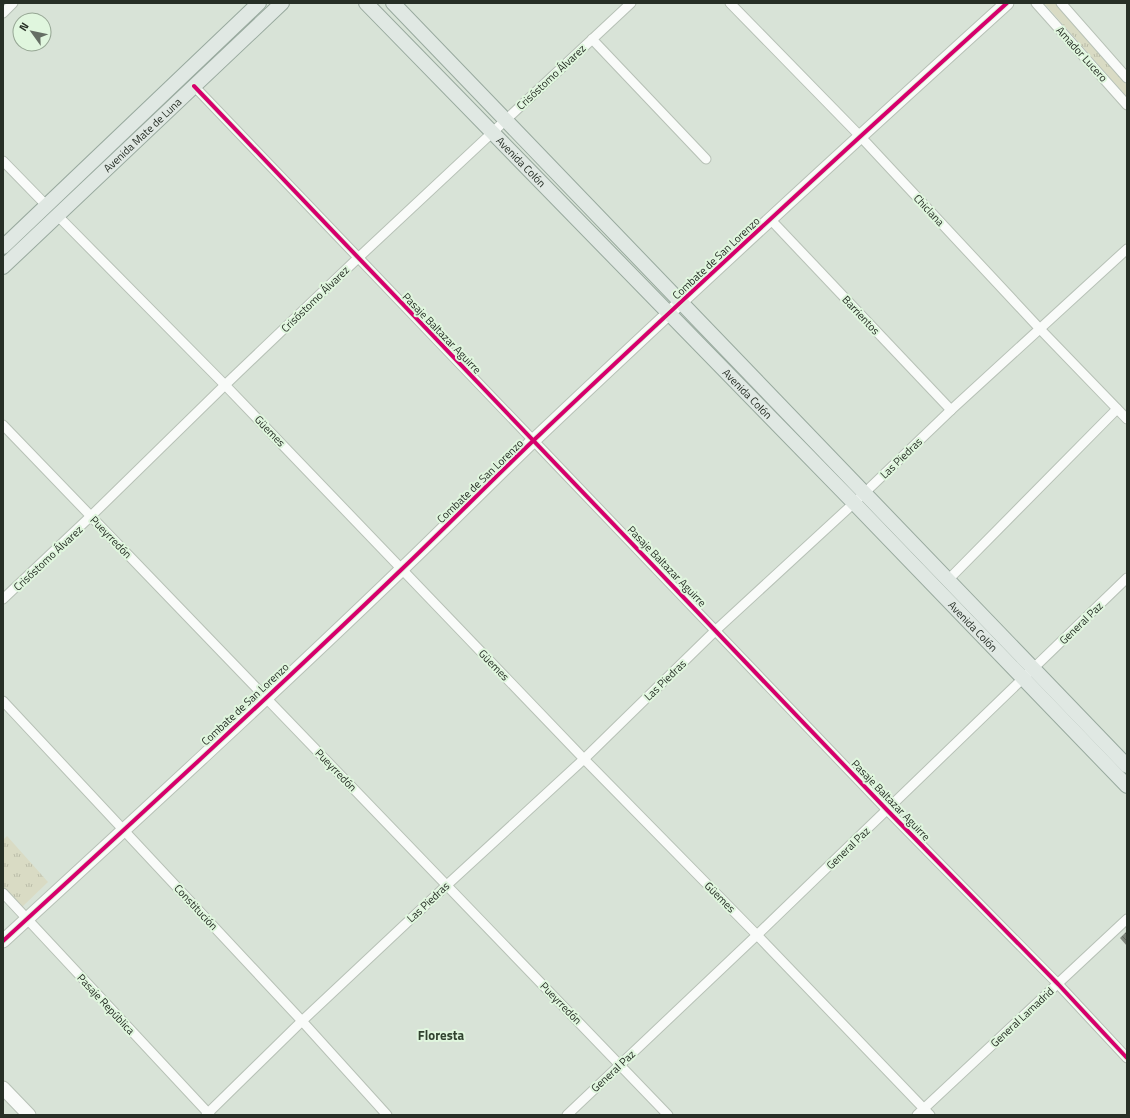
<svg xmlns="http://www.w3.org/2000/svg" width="1130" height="1118" viewBox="0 0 1130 1118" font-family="'Titillium Web',sans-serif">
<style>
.park{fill:url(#park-tufts)}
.building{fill:url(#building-back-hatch)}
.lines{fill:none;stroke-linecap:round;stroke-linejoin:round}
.street-casing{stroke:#b7c1b6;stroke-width:11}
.secondary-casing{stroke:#b7c1b6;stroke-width:15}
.primary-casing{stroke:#98a99e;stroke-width:16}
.street{stroke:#f9fbf9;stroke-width:9}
.secondary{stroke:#f9fbf9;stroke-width:13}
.primary{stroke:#e0e8e3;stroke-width:14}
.cycleway-casing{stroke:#e0f6de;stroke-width:6}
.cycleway{stroke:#d6006c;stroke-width:4}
.labels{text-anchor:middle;stroke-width:4;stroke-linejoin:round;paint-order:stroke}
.street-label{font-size:11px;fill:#272f26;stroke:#e0f6de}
.quarter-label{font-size:13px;font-weight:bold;fill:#31422f;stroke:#e0f6de}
</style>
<defs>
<pattern id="park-tufts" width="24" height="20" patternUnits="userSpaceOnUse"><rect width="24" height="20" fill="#d9dbc4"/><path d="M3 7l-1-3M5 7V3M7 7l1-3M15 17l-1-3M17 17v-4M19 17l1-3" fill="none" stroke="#babca8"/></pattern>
<pattern id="building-back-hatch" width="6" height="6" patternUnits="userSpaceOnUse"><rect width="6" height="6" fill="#848b81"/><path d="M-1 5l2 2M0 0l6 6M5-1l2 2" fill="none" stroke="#6c7269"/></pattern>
</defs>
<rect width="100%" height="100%" fill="#d8e3d7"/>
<g class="park">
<polygon points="1044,3 1055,3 1127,85 1127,97"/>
<polygon points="7,836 48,882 21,908 3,889 3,840"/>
</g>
<polygon class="building" points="1127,931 1127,946 1120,938"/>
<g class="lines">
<defs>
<g id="street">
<polyline points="730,3 860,136 1040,329 1127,419"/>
<polyline points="1036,3 1127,105"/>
<polyline points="1061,3 1127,78"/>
<polyline points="3,13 13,3"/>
<polyline points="592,39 706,159"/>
<polyline points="194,86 887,810 1058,984 1127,1058"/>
<polyline points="3,161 46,205"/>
<polyline points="57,215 225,385 584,759 757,935 930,1115"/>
<polyline points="771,220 951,410"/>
<path d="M3,425C225,655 448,884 668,1115"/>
<polyline points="948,580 1117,409"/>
<polyline points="3,599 91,516 225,385 358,258 631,3"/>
<polyline points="3,701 302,1021 387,1115"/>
<polyline points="3,893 210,1115"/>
<polyline points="206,1115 302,1021 448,884 584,759 716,630 854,503 951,410 1127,249"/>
<polyline points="567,1115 757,935 1127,578"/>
<polyline points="917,1115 1127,919"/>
</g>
<g id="secondary">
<path d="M3,941C137,818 271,695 402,569C447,526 490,482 535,439C690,292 848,147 1007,3"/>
<polyline points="3,1088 29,1115"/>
</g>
<g id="primary">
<path id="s1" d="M366,3L854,503L1127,786"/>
<polyline points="393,3 1127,766"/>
<polyline points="3,247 259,3"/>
<path id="s2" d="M3,267L282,3"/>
</g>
</defs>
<use href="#street" class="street-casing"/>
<use href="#secondary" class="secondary-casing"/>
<use href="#primary" class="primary-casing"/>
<use href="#street" class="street"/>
<use href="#secondary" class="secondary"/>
<use href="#primary" class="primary"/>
<defs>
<g id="cycleway">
<polyline points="194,86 887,810 1058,984 1127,1058"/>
<path d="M3,941C137,818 271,695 402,569C447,526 490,482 535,439C690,292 848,147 1007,3"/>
</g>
</defs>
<use href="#cycleway" class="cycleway-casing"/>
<use href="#cycleway" class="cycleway"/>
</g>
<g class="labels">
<g class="street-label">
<text transform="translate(1082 54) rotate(48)" y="4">Amador Lucero</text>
<text transform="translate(551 77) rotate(-43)" y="4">Crisóstomo Álvarez</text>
<text dy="4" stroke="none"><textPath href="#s2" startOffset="192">Avenida Mate de Luna</textPath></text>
<text dy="4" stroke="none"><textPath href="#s1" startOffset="222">Avenida Colón</textPath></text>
<text transform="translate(929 210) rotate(47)" y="4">Chiclana</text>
<text transform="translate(716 258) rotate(-43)" y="4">Combate de San Lorenzo</text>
<text transform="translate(315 299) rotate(-44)" y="4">Crisóstomo Álvarez</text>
<text transform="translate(861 315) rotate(47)" y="4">Barrientos</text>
<text transform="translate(442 333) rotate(46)" y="4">Pasaje Baltazar Aguirre</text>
<text dy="4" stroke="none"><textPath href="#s1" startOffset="546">Avenida Colón</textPath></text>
<text transform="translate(270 431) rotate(46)" y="4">Güemes</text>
<text transform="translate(901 458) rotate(-44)" y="4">Las Piedras</text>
<text transform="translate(480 481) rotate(-44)" y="4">Combate de San Lorenzo</text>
<text transform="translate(111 537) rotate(46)" y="4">Pueyrredón</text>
<text transform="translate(48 558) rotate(-43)" y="4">Crisóstomo Álvarez</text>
<text transform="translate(667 566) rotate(46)" y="4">Pasaje Baltazar Aguirre</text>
<text transform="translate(1081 623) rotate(-44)" y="4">General Paz</text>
<text dy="4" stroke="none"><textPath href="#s1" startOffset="870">Avenida Colón</textPath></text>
<text transform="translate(494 665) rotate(46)" y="4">Güemes</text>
<text transform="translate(665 680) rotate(-44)" y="4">Las Piedras</text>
<text transform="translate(245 704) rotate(-43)" y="4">Combate de San Lorenzo</text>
<text transform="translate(336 770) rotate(46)" y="4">Pueyrredón</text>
<text transform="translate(891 800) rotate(46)" y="4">Pasaje Baltazar Aguirre</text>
<text transform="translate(848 848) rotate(-44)" y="4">General Paz</text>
<text transform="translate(720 897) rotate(45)" y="4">Güemes</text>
<text transform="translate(428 902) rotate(-43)" y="4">Las Piedras</text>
<text transform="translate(196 907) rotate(47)" y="4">Constitución</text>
<text transform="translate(561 1003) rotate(46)" y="4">Pueyrredón</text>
<text transform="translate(106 1004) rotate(47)" y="4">Pasaje República</text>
<text transform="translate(1022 1017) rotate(-43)" y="4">General Lamadrid</text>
<text transform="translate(613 1071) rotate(-43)" y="4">General Paz</text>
</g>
<g class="quarter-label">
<text x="441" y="1040">Floresta</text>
</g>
</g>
<rect width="1130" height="1118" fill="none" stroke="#272f26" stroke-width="8"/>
<g transform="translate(32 32) rotate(303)"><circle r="19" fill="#e0f6de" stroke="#96a694"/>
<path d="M0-3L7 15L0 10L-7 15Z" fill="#656e64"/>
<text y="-6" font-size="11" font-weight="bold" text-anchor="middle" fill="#272f26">N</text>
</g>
</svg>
